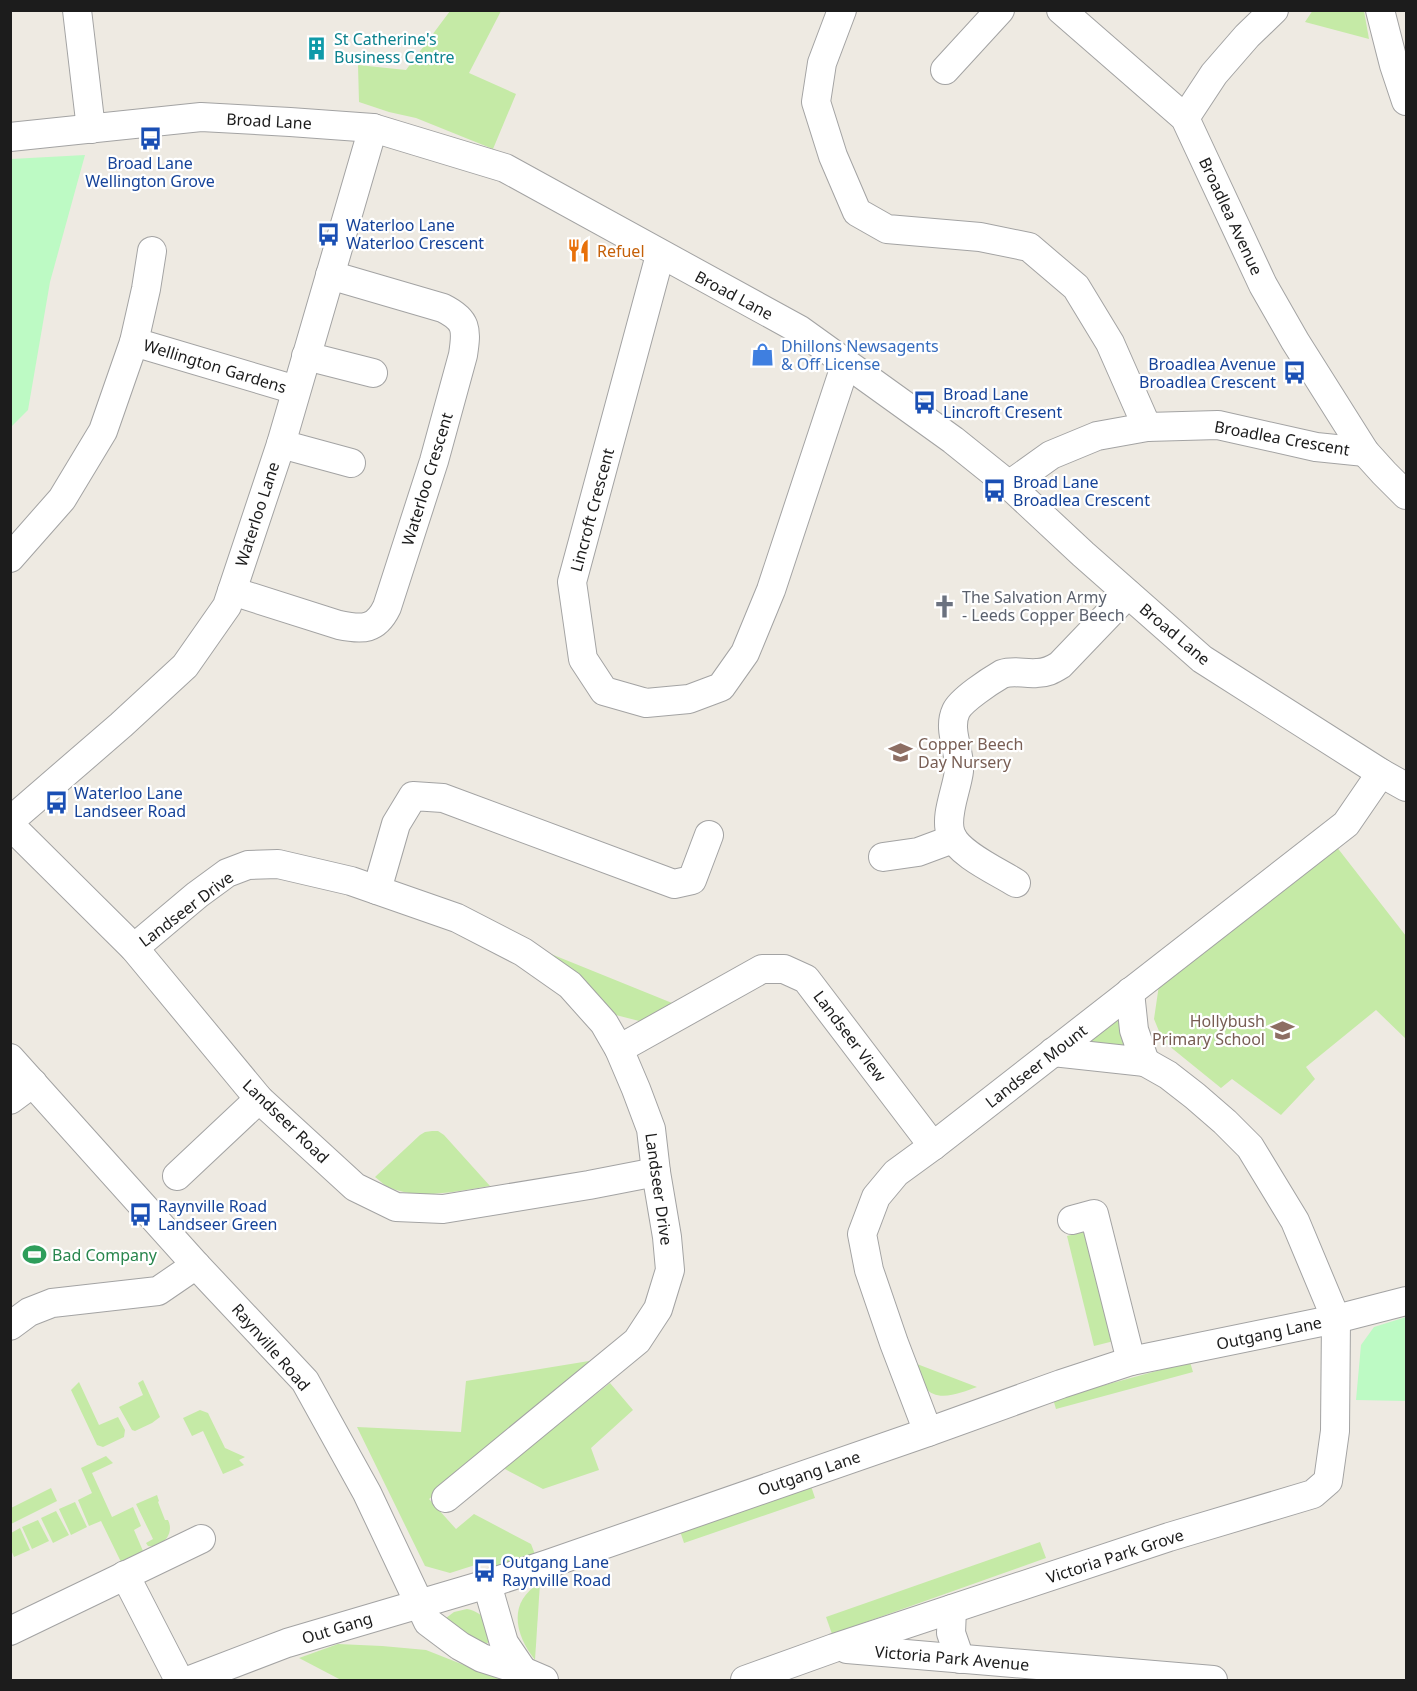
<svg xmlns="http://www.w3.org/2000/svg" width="1417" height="1691" viewBox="0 0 1417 1691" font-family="'Noto Sans',sans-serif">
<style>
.grass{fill:#c5eaa6}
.park{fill:#bdfac4}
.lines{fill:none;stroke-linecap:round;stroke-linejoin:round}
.minor-casing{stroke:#a3a3a3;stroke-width:30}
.minor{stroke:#fff;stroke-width:28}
.labels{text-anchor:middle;stroke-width:4.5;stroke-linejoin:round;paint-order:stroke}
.culture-label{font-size:16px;fill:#0d838f;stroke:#fff;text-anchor:start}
.street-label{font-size:16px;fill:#1c1c1c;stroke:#fff}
.transit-label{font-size:16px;fill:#164399;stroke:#fff;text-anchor:start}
.food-label{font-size:16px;fill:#c56008;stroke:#fff;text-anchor:start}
.shop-label{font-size:16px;fill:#366cbe;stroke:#fff;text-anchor:start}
.worship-label{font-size:16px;fill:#5b616d;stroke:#fff;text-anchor:start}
.education-label{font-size:16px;fill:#785e54;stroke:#fff;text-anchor:start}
.leisure-label{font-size:16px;fill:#27864d;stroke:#fff;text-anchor:start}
</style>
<rect width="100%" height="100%" fill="#eeeae2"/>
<g class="grass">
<polygon points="1313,10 1364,11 1369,39 1305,22"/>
<polygon points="450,11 501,11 469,73 516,94 493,149 416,118 389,112 359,102 358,65 406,70"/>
<polygon points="1336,846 1406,936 1406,1039 1376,1010 1306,1067 1315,1079 1281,1115 1232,1079 1221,1088 1163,1041 1154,1019 1159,985"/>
<polygon points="551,954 677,1005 647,1023 608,1013 575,974"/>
<polygon points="1117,1013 1127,1046 1085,1046"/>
<path d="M432,1131H438L444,1135L490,1186C459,1191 416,1201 386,1186C382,1183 379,1180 375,1177L420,1135L425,1132Z"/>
<polygon points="1083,1232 1086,1235 1118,1340 1094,1346 1067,1236"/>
<polygon points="589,1361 594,1367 429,1499 456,1529 474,1514 531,1544 536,1557 498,1571 494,1559 450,1573 425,1566 357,1427 461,1432 466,1381"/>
<polygon points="1190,1362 1193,1372 1056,1409 1053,1399"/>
<path d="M917,1364L977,1387C962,1392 937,1404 925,1387C921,1380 919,1371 917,1364Z"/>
<polygon points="143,1380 160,1417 152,1423 135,1431 132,1430 119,1407 143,1395 138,1383"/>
<polygon points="79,1382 99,1425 118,1417 125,1430 124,1437 103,1447 97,1445 71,1390"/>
<polygon points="610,1383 633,1410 591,1448 599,1470 543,1489 503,1468"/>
<polygon points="200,1410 208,1413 225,1448 245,1457 239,1460 244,1465 223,1474 203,1431 192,1436 183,1418"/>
<polygon points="106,1456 113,1463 92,1473 112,1517 133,1507 141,1526 134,1530 143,1551 121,1562 101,1521 89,1526 78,1500 92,1493 81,1468"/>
<polygon points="811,1486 815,1498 684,1543 680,1531"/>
<polygon points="51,1488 57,1501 11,1524 11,1508"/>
<path d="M157,1495L159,1501L158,1502L165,1520H168C175,1534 162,1548 148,1546L146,1543L153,1539L136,1504Z"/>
<polygon points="75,1502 87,1527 71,1535 59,1509"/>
<polygon points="56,1511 69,1535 53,1543 41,1518"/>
<polygon points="38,1520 49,1541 32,1549 22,1527"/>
<polygon points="20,1528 30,1550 14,1557 11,1550 11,1533"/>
<polygon points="1040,1542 1046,1558 832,1634 826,1617"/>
<path d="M540,1583L535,1660C515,1635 507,1602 540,1583Z"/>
<path d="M467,1609C486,1613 486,1623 492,1639L485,1645L480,1644L446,1618L454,1612Z"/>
<polygon points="338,1644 382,1646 426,1650 502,1680 341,1680 299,1658"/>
</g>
<g class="park">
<polygon points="85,155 50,282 28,410 11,427 11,159"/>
<polygon points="1406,1317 1406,1401 1356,1400 1361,1345 1374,1327"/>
</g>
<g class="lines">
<defs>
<g id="minor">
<polyline points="77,10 91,129"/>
<polyline points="842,10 822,63 816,102 833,156 857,212 887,229 980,237 1029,247 1076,287 1110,343 1147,427"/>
<polyline points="1061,10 1185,118 1263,285 1295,341 1365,452 1384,473 1406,495"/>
<polyline points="1380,10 1394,65 1406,101"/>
<polyline points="945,70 1000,10"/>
<polyline points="1185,118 1214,74 1247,36 1274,10"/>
<polyline points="10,137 201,117 290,122 373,128 505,168 800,330 953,440 1009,485 1083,554 1202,659 1381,773 1406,787"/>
<polyline points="660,255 572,582 583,659 604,691 646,703 689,699 721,687 745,653 771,590 846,363"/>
<polyline points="134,342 296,390"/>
<polyline points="306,356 373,373"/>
<polyline points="281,444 351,463"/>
<polyline points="1009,485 1051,455 1097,436 1147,427 1218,425 1316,447 1365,452"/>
<polyline points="10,558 62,499 103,431 134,342 146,289 152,251"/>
<path d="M232,591L339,625C363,630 376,630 387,607L434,461L463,355C467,329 467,320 443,308L330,275"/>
<polyline points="10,821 121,725 185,666 227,606 281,444 373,128"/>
<polyline points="10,825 134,948 259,1099 355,1187 396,1207 443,1209 589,1185 656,1172"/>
<polyline points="883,857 918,852 953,839"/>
<path d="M1016,883C999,872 958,854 951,834C944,817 957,789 959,771C961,752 947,730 956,711C961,700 990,681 1002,674C1014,670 1024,674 1037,673C1046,673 1052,670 1060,665L1128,594"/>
<polyline points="377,890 396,824 413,796 443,798 674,884 692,880 709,835"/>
<polyline points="134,948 197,895 227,873 248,865 278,864 351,881 457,918 523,952 570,985 604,1023 619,1049 636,1089 651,1129 656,1172 667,1237 670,1270 658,1309 637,1341 446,1498"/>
<polyline points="619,1049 762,969 784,969 806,979 933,1146"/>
<polyline points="1053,1052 1145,1062 1134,1030 1130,992"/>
<polyline points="10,1058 196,1265 305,1381 367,1493 428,1622 460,1646 482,1658 523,1671 544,1680"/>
<polyline points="10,1100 33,1083"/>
<polyline points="177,1176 259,1099"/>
<polyline points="1072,1220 1094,1214 1131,1361"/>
<polyline points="10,1326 29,1312 52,1303 158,1291 196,1265"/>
<polyline points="928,1432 894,1343 869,1270 862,1234 876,1197 896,1173 933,1146 1346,824 1381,773"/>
<polyline points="125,1575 179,1680"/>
<polyline points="487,1584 504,1643 523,1671"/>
<polyline points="952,1609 951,1633 960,1659"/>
<polyline points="10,1631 201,1539"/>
<polyline points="847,1649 1213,1680"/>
<polyline points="190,1680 287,1643 487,1584 548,1564 928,1432 1061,1384 1131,1361 1336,1319 1406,1301"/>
<polyline points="745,1680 834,1648 1169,1537 1313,1494 1328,1481 1335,1431 1336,1319 1295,1221 1250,1147 1225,1122 1195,1096 1168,1075 1145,1062"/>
</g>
</defs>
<use href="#minor" class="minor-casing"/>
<use href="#minor" class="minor"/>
</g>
<defs>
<symbol id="building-bare" viewBox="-9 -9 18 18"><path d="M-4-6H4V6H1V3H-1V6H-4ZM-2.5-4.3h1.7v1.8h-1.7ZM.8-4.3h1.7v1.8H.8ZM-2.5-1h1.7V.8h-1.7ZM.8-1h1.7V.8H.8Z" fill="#0f9aa8" stroke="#fff" stroke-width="2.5" paint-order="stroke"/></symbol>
<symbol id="bus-bare" viewBox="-9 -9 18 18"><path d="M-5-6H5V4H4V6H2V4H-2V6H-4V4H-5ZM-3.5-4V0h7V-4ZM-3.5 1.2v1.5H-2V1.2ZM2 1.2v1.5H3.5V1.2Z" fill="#1a4fb4" stroke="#fff" stroke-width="2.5" paint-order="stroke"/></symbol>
<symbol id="restaurant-bare" viewBox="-9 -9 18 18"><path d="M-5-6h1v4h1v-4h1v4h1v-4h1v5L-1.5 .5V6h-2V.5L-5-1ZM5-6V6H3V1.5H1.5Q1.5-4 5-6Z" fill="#e8710a" stroke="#fff" stroke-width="2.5" paint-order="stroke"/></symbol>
<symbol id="shop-bare" viewBox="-9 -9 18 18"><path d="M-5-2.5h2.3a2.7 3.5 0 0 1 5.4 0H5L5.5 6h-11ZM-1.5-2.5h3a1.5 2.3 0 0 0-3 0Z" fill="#3f7fe0" stroke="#fff" stroke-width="2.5" paint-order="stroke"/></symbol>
<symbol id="church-bare" viewBox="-9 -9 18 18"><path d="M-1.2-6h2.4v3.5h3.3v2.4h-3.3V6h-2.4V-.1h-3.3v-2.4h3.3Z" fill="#6b7280" stroke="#fff" stroke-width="2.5" paint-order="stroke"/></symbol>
<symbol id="school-bare" viewBox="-9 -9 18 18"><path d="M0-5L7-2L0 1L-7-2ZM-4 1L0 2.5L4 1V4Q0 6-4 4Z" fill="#8d6e63" stroke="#fff" stroke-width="2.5" paint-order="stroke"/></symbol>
<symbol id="stadium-bare" viewBox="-9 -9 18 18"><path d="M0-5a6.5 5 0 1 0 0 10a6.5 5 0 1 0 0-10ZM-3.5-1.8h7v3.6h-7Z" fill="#2e9e5b" stroke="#fff" stroke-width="2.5" paint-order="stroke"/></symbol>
</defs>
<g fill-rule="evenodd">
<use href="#building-bare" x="300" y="32" width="33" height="33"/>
<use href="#bus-bare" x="134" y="122" width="33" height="33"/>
<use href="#bus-bare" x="312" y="218" width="33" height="33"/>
<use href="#restaurant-bare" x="562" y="234" width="33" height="33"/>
<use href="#shop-bare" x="746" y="338" width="33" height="33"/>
<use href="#bus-bare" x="1278" y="356" width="33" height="33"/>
<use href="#bus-bare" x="908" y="386" width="33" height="33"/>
<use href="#bus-bare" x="978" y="474" width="33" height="33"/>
<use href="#church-bare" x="928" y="590" width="33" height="33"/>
<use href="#school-bare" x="884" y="736" width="33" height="33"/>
<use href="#bus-bare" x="40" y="786" width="33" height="33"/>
<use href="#school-bare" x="1266" y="1014" width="33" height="33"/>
<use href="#bus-bare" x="124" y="1198" width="33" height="33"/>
<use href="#stadium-bare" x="18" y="1238" width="33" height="33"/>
<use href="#bus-bare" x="468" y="1554" width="33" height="33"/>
</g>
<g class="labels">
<g class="culture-label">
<text x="334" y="45">St Catherine's<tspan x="334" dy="18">Business Centre</tspan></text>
</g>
<g class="street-label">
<text transform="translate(269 121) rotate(3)" y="6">Broad Lane</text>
<text transform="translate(1231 216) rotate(65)" y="6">Broadlea Avenue</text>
<text transform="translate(734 295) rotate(28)" y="6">Broad Lane</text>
<text transform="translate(215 366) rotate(17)" y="6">Wellington Gardens</text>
<text transform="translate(1282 438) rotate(10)" y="6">Broadlea Crescent</text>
<text transform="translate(427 479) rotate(-73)" y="6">Waterloo Crescent</text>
<text transform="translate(592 510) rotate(-75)" y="6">Lincroft Crescent</text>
<text transform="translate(257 514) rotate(-72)" y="6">Waterloo Lane</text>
<text transform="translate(1175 634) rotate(40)" y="6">Broad Lane</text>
<text transform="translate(186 909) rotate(-37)" y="6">Landseer Drive</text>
<text transform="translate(850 1036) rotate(53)" y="6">Landseer View</text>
<text transform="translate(1036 1066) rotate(-38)" y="6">Landseer Mount</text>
<text transform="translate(286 1121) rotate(44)" y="6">Landseer Road</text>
<text transform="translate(659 1189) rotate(82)" y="6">Landseer Drive</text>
<text transform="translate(1269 1333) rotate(-12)" y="6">Outgang Lane</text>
<text transform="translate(271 1347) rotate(49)" y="6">Raynville Road</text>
<text transform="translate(809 1473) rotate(-19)" y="6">Outgang Lane</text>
<text transform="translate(1115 1556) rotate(-18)" y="6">Victoria Park Grove</text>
<text transform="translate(337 1628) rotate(-17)" y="6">Out Gang</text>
<text transform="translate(952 1658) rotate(5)" y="6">Victoria Park Avenue</text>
</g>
<g class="transit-label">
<text x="150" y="169" text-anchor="middle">Broad Lane<tspan x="150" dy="18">Wellington Grove</tspan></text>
<text x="346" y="231">Waterloo Lane<tspan x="346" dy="18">Waterloo Crescent</tspan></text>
<text x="1276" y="370" text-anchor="end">Broadlea Avenue<tspan x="1276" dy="18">Broadlea Crescent</tspan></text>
<text x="943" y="400">Broad Lane<tspan x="943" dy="18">Lincroft Cresent</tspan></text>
<text x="1013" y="488">Broad Lane<tspan x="1013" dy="18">Broadlea Crescent</tspan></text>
<text x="74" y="799">Waterloo Lane<tspan x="74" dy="18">Landseer Road</tspan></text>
<text x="158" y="1212">Raynville Road<tspan x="158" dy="18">Landseer Green</tspan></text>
<text x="502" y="1568">Outgang Lane<tspan x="502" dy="18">Raynville Road</tspan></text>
</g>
<g class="food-label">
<text x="597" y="257">Refuel</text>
</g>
<g class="shop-label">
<text x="781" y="352">Dhillons Newsagents<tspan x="781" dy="18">&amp; Off License</tspan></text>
</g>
<g class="worship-label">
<text x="962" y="603">The Salvation Army<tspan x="962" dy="18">- Leeds Copper Beech</tspan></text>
</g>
<g class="education-label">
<text x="918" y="750">Copper Beech<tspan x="918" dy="18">Day Nursery</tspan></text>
<text x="1265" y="1027" text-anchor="end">Hollybush<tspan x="1265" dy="18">Primary School</tspan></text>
</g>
<g class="leisure-label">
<text x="52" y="1261">Bad Company</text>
</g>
</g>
<rect width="1417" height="1691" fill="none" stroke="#1c1c1c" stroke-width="24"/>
</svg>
